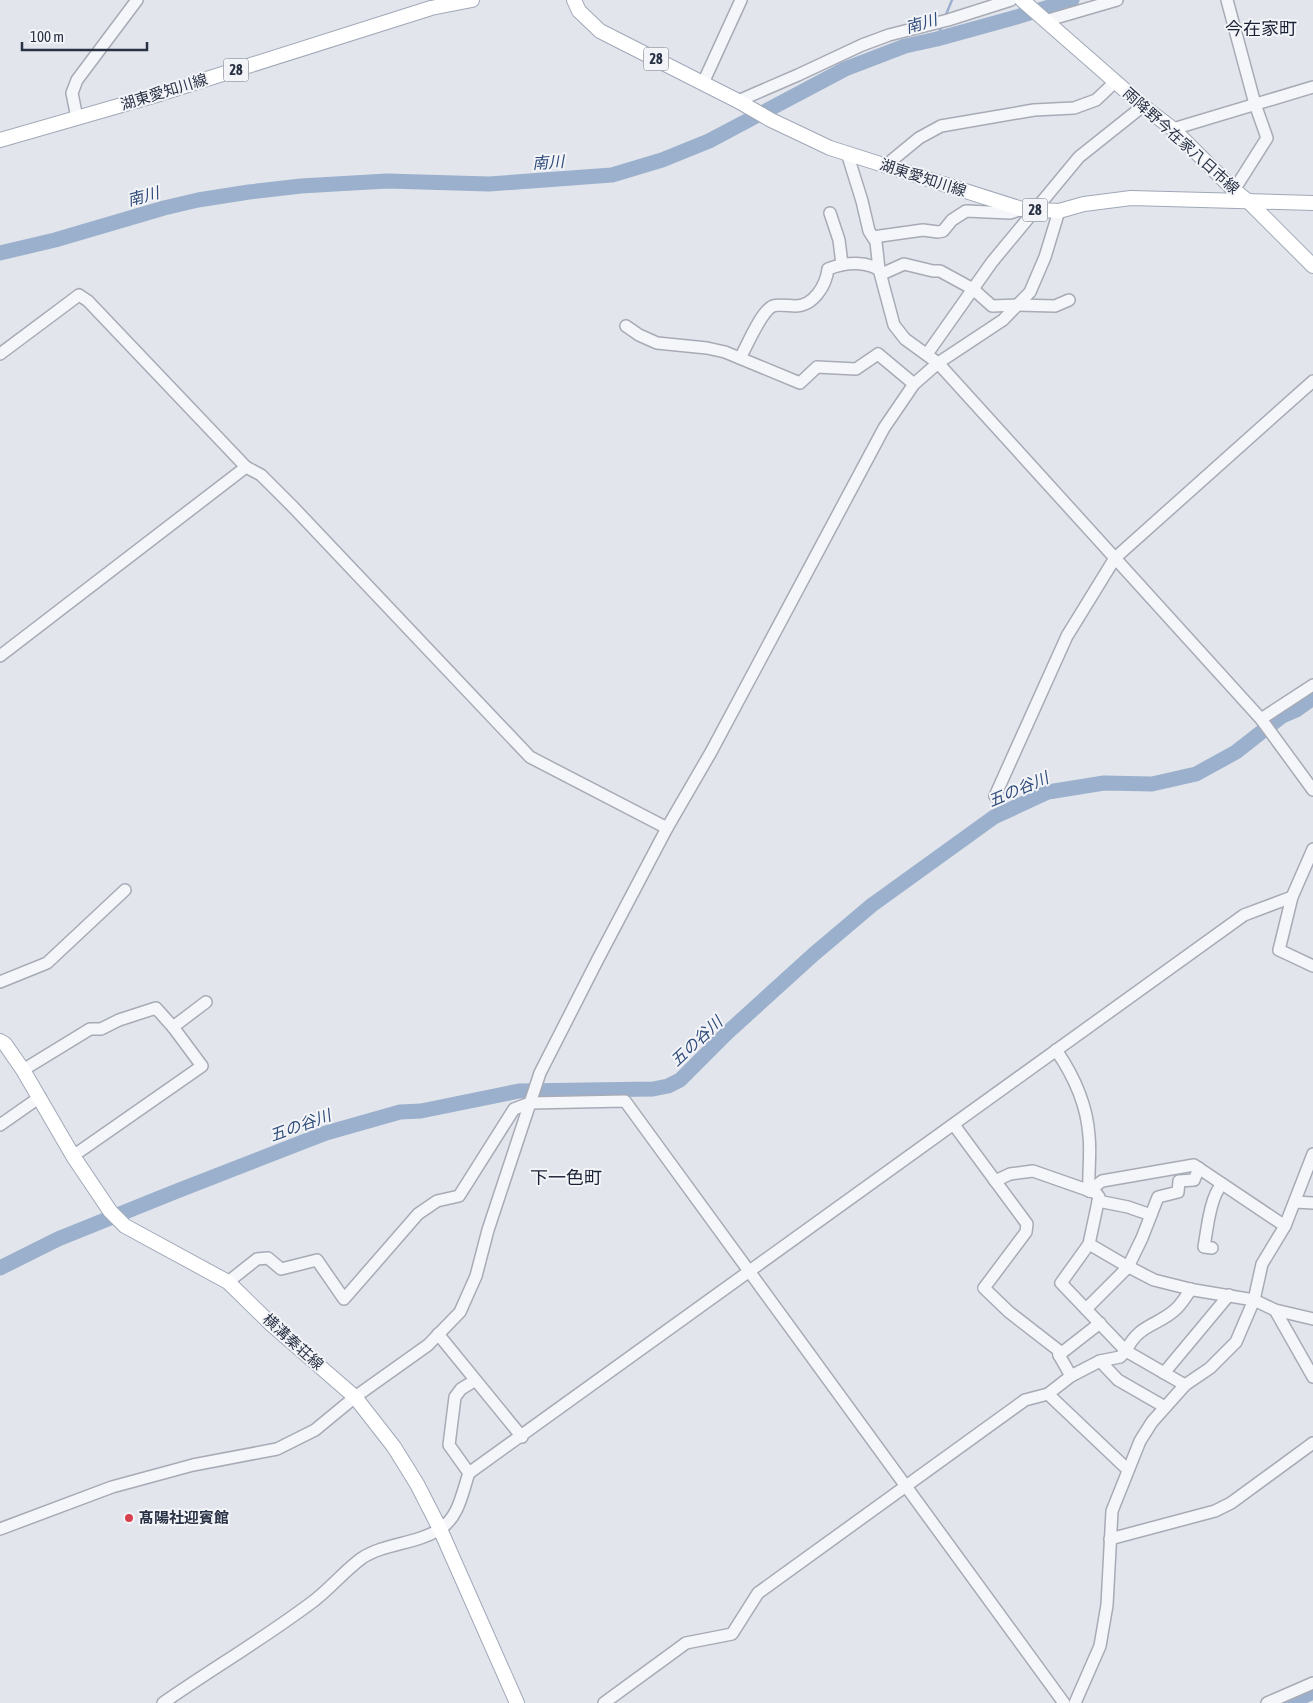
<svg xmlns="http://www.w3.org/2000/svg" width="1313" height="1703" viewBox="0 0 1313 1703" font-family="'Asap Condensed','Noto Sans JP',sans-serif">
<style>
.lines{fill:none;stroke-linecap:round;stroke-linejoin:round}
.stream{stroke:#9bb0cd;stroke-width:2.5}
.river{stroke:#9bb0cd;stroke-width:15}
.minor-casing{stroke:#a7abb6;stroke-width:14}
.major-casing{stroke:#a0a8b8;stroke-width:16}
.minor{stroke:#f5f6f9;stroke-width:11}
.major{stroke:#fff;stroke-width:14}
.poi-dot{fill:#d6414d;stroke:#f2f4f8;stroke-width:2}
.labels{text-anchor:middle;stroke-width:4;stroke-linejoin:round;paint-order:stroke}
.shield{fill:#f2f4f8;stroke:#656c7a;stroke-width:1}
.shield-label{font-size:14px;font-weight:bold;fill:#293144}
.street-label{font-size:15px;fill:#293144;stroke:#f2f4f8}
.poi-label{font-size:15px;font-weight:bold;fill:#293144;stroke:#f2f4f8;text-anchor:start}
.water-label{font-size:16px;font-style:italic;fill:#304c7b;stroke:#f2f4f8}
.quarter-label{font-size:18px;fill:#1b2235;stroke:#f2f4f8}
</style>
<rect width="100%" height="100%" fill="#e2e5eb"/>
<g class="lines">
<g class="stream">
<polyline points="945,17 952,0"/>
<polyline points="937,39 942,25"/>
</g>
<g class="river">
<polyline points="0,253 55,240 164,208 198,200 249,192 301,186 387,181 489,184 612,175 662,160 709,141 845,69 905,46 937,39 1013,18 1072,0"/>
<polyline points="0,1268 58,1239 177,1191 326,1133 400,1112 421,1111 519,1091 653,1089 668,1086 680,1080 727,1033 814,954 872,905 994,817 1048,792 1104,783 1152,784 1196,774 1236,752 1282,716 1296,710 1313,698"/>
<polyline points="1288,1703 1313,1692"/>
</g>
<defs>
<g id="minor">
<polyline points="1227,0 1255,104 1267,138 1234,190"/>
<polyline points="1045,21 1117,0"/>
<polyline points="703,83 741,0"/>
<polyline points="738,101 798,75 862,45 889,35 948,20 1011,0"/>
<polyline points="77,118 72,93 77,80 137,0"/>
<polyline points="1173,129 1313,87"/>
<polyline points="847,153 862,201 869,231 876,242 879,269 894,325 905,339 938,363 1261,719 1313,790"/>
<polyline points="885,166 919,138 941,126 1034,110 1074,108 1096,100 1116,81"/>
<polyline points="830,213 839,240 842,264"/>
<polyline points="873,237 923,230 938,232 943,231 952,220 966,211 1010,213 1022,209"/>
<polyline points="626,326 639,335 657,343 707,348 725,352 800,383 817,367 856,369 878,354 914,384"/>
<polyline points="0,354 79,295 88,301 246,467 261,475 294,508 530,757 667,828"/>
<polyline points="927,354 992,262 1079,157 1143,106"/>
<path d="M740,358C747,346 761,311 773,306C778,304 789,306 795,306C814,306 826,285 828,269C846,262 868,260 884,273L904,264L933,271H940L973,289L992,306L1018,305L1055,306L1069,300"/>
<polyline points="0,656 246,467"/>
<polyline points="1261,719 1313,685"/>
<polyline points="995,796 1067,636 1115,558 1313,381"/>
<polyline points="1292,897 1279,950 1313,966"/>
<polyline points="0,982 47,963 125,890"/>
<path d="M1056,1050C1074,1076 1087,1105 1089,1136C1091,1154 1088,1173 1089,1191"/>
<polyline points="23,1070 90,1029 101,1029 119,1020 156,1008 173,1027"/>
<polyline points="0,1125 40,1097"/>
<polyline points="73,1156 202,1066 173,1027 206,1002"/>
<path d="M995,1181L1010,1174L1033,1171L1096,1193L1099,1197L1089,1244L1061,1283L1126,1351C1139,1323 1159,1326 1177,1308C1182,1303 1187,1295 1191,1289"/>
<polyline points="1089,1191 1102,1181 1194,1165 1285,1226"/>
<polyline points="1098,1201 1128,1207 1151,1215"/>
<polyline points="1295,1202 1313,1203"/>
<polyline points="1089,1244 1125,1265 1154,1280 1194,1290 1254,1300 1275,1310 1313,1319"/>
<path d="M1212,1248L1204,1247C1207,1230 1210,1197 1222,1184"/>
<polyline points="228,1282 257,1259 268,1258 281,1269 317,1260 344,1299 418,1214 437,1201 459,1196 514,1109 530,1103 625,1101 1064,1703"/>
<polyline points="1086,1309 1128,1267 1142,1238 1158,1197 1178,1192 1179,1181 1194,1180 1199,1168"/>
<polyline points="1275,1310 1313,1377"/>
<polyline points="438,1334 522,1437"/>
<polyline points="1059,1355 1100,1323"/>
<polyline points="1100,1361 1118,1380 1165,1407"/>
<polyline points="1164,1373 1229,1295"/>
<polyline points="1071,1376 1100,1361 1120,1357 1126,1351 1185,1385"/>
<polyline points="1048,1394 1127,1469"/>
<polyline points="469,1473 449,1445 455,1397 461,1389 474,1381"/>
<polyline points="0,1529 112,1487 193,1465 277,1449 315,1430 355,1397 428,1345 460,1312 476,1276 488,1230 540,1073 598,959 667,828 711,752 884,428 914,384 938,363 1003,320 1030,292 1045,257 1059,211"/>
<polyline points="1110,1539 1215,1511 1231,1503 1313,1443"/>
<path d="M163,1703C212,1669 263,1639 311,1603C329,1590 344,1571 362,1558C385,1543 417,1544 440,1529C459,1517 462,1493 469,1473L1244,915L1292,897L1313,849"/>
<polyline points="604,1703 686,1643 732,1634 758,1593 1025,1400 1048,1394 1071,1376 1059,1355 1058,1350 1009,1312 984,1288 1026,1232 1027,1224 954,1125"/>
<polyline points="1075,1703 1100,1646 1107,1605 1112,1511 1140,1441 1152,1422 1185,1385 1210,1368 1236,1342 1254,1300 1262,1264 1285,1226 1313,1154"/>
<polyline points="1267,1703 1313,1683"/>
</g>
<g id="major">
<polyline points="574,0 579,11 600,31 738,101 771,120 830,148 1022,209 1059,211 1084,204 1131,198 1313,203"/>
<polyline points="1022,0 1143,106 1173,129 1234,190 1249,202 1313,266"/>
<polyline points="0,140 153,96 431,8 472,0"/>
<polyline points="0,1041 5,1044 23,1070 73,1156 110,1211 125,1226 228,1282 272,1325 355,1397 394,1447 417,1484 440,1529 517,1703"/>
</g>
</defs>
<use href="#minor" class="minor-casing"/>
<use href="#major" class="major-casing"/>
<use href="#minor" class="minor"/>
<use href="#major" class="major"/>
</g>
<circle class="poi-dot" cx="129" cy="1518" r="5"/>
<g class="labels">
<g class="shield">
<rect x="643.5" y="47.5" width="25" height="23" rx="4"/>
<rect x="223.5" y="58.5" width="25" height="23" rx="4"/>
<rect x="1022.5" y="198.5" width="25" height="23" rx="4"/>
</g>
<g class="shield-label">
<text x="656" y="64">28</text>
<text x="236" y="75">28</text>
<text x="1035" y="215">28</text>
</g>
<g class="street-label">
<text transform="translate(164 92) rotate(-17)" y="5">湖東愛知川線</text>
<text transform="translate(1181 141) rotate(42)" y="5">雨降野今在家八日市線</text>
<text transform="translate(923 178) rotate(18)" y="5">湖東愛知川線</text>
<text transform="translate(293 1342) rotate(42)" y="5">横溝秦荘線</text>
</g>
<g class="poi-label">
<text x="139" y="1523">髙陽社迎賓館</text>
</g>
<g class="water-label">
<text transform="translate(921 23) rotate(-16)" y="6">南川</text>
<text transform="translate(548 162) rotate(-4)" y="6">南川</text>
<text transform="translate(143 196) rotate(-15)" y="6">南川</text>
<text transform="translate(1018 789) rotate(-23)" y="6">五の谷川</text>
<text transform="translate(696 1041) rotate(-43)" y="6">五の谷川</text>
<text transform="translate(300 1125) rotate(-20)" y="6">五の谷川</text>
</g>
<g class="quarter-label">
<text x="1261" y="35">今在家町</text>
<text x="566" y="1184">下一色町</text>
</g>
</g>
<path d="M22 42v8h125v-8" fill="none" stroke="#293144" stroke-width="2.5"/>
<text x="30" y="42" font-size="15" fill="#293144" stroke="#f2f4f8" stroke-width="4" paint-order="stroke">100 m</text>
</svg>
